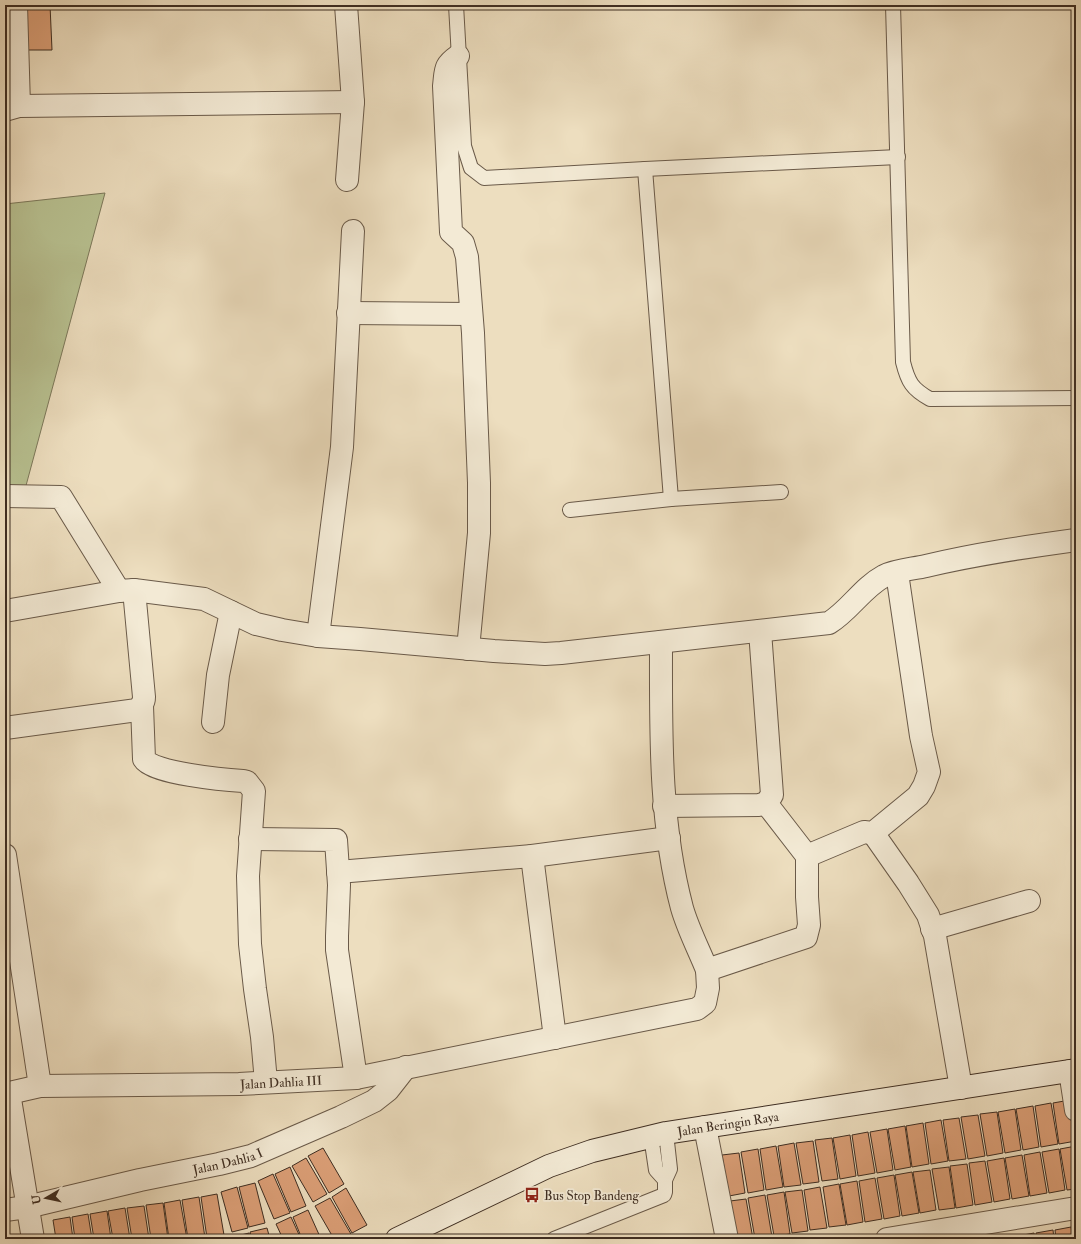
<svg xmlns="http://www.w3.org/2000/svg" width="1081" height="1244" viewBox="0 0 1081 1244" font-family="'IM FELL Double Pica',serif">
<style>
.green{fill:#b8c191;stroke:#7c785a}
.building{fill:#db9f77;stroke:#3f2e22}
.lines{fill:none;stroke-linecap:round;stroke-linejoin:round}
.lane-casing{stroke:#6a5a49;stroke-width:16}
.street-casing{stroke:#6a5a49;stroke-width:24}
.secondary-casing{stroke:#3f2e22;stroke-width:24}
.lane{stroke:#f3ead5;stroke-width:14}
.street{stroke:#f3ead5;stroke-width:22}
.secondary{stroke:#f3ead5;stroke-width:22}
.labels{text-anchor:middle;stroke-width:3.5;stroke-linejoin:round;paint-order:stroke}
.street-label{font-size:13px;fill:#3f2e22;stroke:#f3ead5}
.poi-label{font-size:13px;fill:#3f2e22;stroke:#f3ead5;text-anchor:start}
</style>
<rect width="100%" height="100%" fill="#eddebf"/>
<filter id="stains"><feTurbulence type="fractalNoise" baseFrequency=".005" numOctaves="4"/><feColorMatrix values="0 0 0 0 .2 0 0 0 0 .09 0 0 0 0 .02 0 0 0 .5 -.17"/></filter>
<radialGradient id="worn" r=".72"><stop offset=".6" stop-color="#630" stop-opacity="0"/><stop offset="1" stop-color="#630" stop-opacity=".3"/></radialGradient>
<polygon class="green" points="105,193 24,493 5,493 5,204"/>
<g class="building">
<polygon points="24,5 50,5 52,50 25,50"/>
<polygon points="1070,1100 1076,1141 1059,1144 1053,1103"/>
<polygon points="1051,1103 1058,1144 1041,1147 1035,1106"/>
<polygon points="1033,1106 1039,1147 1023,1150 1016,1109"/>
<polygon points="1015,1109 1021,1150 1005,1153 998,1112"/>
<polygon points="997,1112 1003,1153 987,1156 980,1114"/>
<polygon points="978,1115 985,1156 968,1159 961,1117"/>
<polygon points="959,1118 966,1159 949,1161 943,1120"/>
<polygon points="941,1120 948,1161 931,1164 925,1123"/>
<polygon points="923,1123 929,1164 912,1167 906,1126"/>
<polygon points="905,1126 911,1167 895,1170 888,1129"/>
<polygon points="887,1129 893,1170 877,1173 870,1132"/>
<polygon points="868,1132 875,1173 858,1176 852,1135"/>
<polygon points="850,1135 856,1176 840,1179 833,1138"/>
<polygon points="832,1138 838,1179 822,1181 815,1140"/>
<polygon points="813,1141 819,1182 803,1184 796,1143"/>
<polygon points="794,1143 801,1185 784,1187 778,1146"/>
<polygon points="776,1146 783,1187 766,1190 760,1149"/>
<polygon points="1076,1146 1076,1189 1067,1190 1060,1149"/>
<polygon points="323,1148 344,1184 329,1193 308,1156"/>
<polygon points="758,1149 764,1190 748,1193 741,1152"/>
<polygon points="1059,1149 1065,1190 1049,1193 1042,1152"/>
<polygon points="1040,1152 1047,1193 1030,1196 1024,1155"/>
<polygon points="739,1153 745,1193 729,1196 722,1155"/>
<polygon points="1022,1155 1029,1196 1012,1199 1005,1158"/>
<polygon points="306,1158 327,1194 313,1202 292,1166"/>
<polygon points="1004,1158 1010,1199 994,1202 987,1161"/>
<polygon points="985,1161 992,1202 975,1205 969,1163"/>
<polygon points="967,1164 973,1205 956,1208 950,1166"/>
<polygon points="290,1167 306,1206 291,1212 275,1174"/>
<polygon points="949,1167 955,1208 939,1210 932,1169"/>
<polygon points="930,1170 936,1210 920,1213 913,1172"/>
<polygon points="912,1172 919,1213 902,1216 895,1175"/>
<polygon points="273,1174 290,1213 274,1219 258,1181"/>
<polygon points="894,1175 900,1216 884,1219 877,1178"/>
<polygon points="875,1178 882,1219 865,1222 859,1181"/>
<polygon points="857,1181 863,1222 847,1225 840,1184"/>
<polygon points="255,1183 265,1223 249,1227 239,1187"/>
<polygon points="839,1184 846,1225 829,1227 823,1187"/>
<polygon points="237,1187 248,1228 232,1232 221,1192"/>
<polygon points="820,1187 827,1228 810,1230 804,1190"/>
<polygon points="346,1188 367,1225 352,1233 332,1197"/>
<polygon points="802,1190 808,1231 792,1233 785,1192"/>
<polygon points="784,1192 790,1234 774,1236 767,1195"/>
<polygon points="217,1194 224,1235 207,1238 201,1197"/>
<polygon points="765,1195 772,1237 755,1239 748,1198"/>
<polygon points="199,1197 205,1238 188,1239 182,1200"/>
<polygon points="330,1198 351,1234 342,1239 334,1239 315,1206"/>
<polygon points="746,1199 753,1239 736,1239 730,1201"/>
<polygon points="180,1200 187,1239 169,1239 164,1203"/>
<polygon points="163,1203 168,1239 151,1239 146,1205"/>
<polygon points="144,1206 149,1239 132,1239 127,1208"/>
<polygon points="125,1208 130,1239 113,1239 108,1211"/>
<polygon points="308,1210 321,1239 302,1239 293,1217"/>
<polygon points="107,1211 111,1239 94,1239 90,1214"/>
<polygon points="88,1214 92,1239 75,1239 72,1217"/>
<polygon points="70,1217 73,1239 56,1239 53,1220"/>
<polygon points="291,1217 301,1239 283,1239 276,1224"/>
<polygon points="1076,1226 1076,1239 1074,1239 1073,1227"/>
<polygon points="1071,1227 1073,1239 1056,1239 1055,1230"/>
<polygon points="267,1228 270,1239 252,1239 250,1232"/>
<polygon points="1053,1230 1054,1239 1037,1239 1036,1233"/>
<polygon points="249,1233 251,1239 233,1239 233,1237"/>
<polygon points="1034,1233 1035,1239 1018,1239 1018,1236"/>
<polygon points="1016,1236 1017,1239 1000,1239 1000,1238"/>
</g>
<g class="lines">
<defs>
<g id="lane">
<polyline points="456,5 464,146 471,168 484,178 645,169 898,157"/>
<path d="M893,5L903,362C908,382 912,389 930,399L1076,398"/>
<polyline points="645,169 671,499"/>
<polyline points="570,510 671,499 781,492"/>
<polyline points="651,1136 656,1170 665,1180"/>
<polyline points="554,1239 664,1195 665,1192 665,1180 670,1169 666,1133"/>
</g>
<g id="street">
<polyline points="16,5 19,106"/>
<polyline points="346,5 353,102 347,180"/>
<path d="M458,56C444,66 446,69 444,86L451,232L463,243L467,257L473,333L479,483V533L468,649"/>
<polyline points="5,110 19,106 353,102"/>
<polyline points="348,313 471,314"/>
<polyline points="5,496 61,497 119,591"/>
<path d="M5,611L119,591L134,590L204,599L256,624L282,630L318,636L360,639L494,651L545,654L561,653L829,623C850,610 862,588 884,576C896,570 913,569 926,566C976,554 1025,547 1076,540"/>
<polyline points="318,636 342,447 353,231"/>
<path d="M661,642C661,731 659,821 682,908C688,929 699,950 707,970L806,937L809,925L807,897V856L766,803"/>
<path d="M142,706L144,759C152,773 225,780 243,781L247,782L254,791L248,876L250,944L255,989L262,1037L266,1082"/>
<polyline points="213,722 218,675 231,612"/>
<path d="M5,728L137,710C141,706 144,703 144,697L134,590"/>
<polyline points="664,806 759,805 766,803 772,795 760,631"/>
<polyline points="873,833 908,883 928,915 935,936 961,1088"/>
<polyline points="250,839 336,840 339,885 337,936 337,950 356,1078"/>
<polyline points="5,855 40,1086"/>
<polyline points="532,856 555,1038"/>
<polyline points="807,856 864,832 873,833 918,796 924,786 929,772 921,736 897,573"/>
<polyline points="338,872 532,856 669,838"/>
<polyline points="932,929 1029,901"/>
<polyline points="1070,1071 1076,1110"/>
<polyline points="9,1093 33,1239"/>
<path id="s1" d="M5,1094L40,1086L239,1084L356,1078L697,1009L705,1003L708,988L707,970"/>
<polyline points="705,1127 727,1239"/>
<path id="s2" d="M5,1210L27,1207L140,1180L219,1164L251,1156L341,1117L374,1101L388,1090L406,1067"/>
<polyline points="887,1239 1076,1208"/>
</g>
<g id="secondary">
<path id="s3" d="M397,1239L549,1166L592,1151L666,1133L1076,1070"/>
</g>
</defs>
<use href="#lane" class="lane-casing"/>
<use href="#street" class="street-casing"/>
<use href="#secondary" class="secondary-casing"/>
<use href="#lane" class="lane"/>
<use href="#street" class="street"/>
<use href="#secondary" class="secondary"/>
</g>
<defs>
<symbol id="bus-bare" viewBox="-9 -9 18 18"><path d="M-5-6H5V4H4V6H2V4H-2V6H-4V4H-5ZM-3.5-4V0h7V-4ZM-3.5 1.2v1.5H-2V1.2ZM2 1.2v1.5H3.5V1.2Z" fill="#8f2418" stroke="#f3ead5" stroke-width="2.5" paint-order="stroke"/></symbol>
</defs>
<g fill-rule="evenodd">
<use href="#bus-bare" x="521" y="1184" width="22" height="22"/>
</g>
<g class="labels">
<g class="street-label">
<text dy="5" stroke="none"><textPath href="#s1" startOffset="277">Jalan Dahlia III</textPath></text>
<text dy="5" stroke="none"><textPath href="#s3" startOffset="353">Jalan Beringin Raya</textPath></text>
<text dy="5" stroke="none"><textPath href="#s2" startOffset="228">Jalan Dahlia I</textPath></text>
</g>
<g class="poi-label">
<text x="544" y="1200">Bus Stop Bandeng</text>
</g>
</g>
<rect width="1081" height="1244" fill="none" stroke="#eddebf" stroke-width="20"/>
<rect x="6" y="6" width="1069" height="1232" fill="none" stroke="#3f2e22" stroke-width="2"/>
<rect x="10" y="10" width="1061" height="1224" fill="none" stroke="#3f2e22"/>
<g transform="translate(46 1198) rotate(261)" stroke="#f3ead5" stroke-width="3" paint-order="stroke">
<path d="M0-3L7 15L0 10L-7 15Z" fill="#3f2e22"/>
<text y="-6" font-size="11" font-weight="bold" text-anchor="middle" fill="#3f2e22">U</text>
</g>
<rect width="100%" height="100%" filter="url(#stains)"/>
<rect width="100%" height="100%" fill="url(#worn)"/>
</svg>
